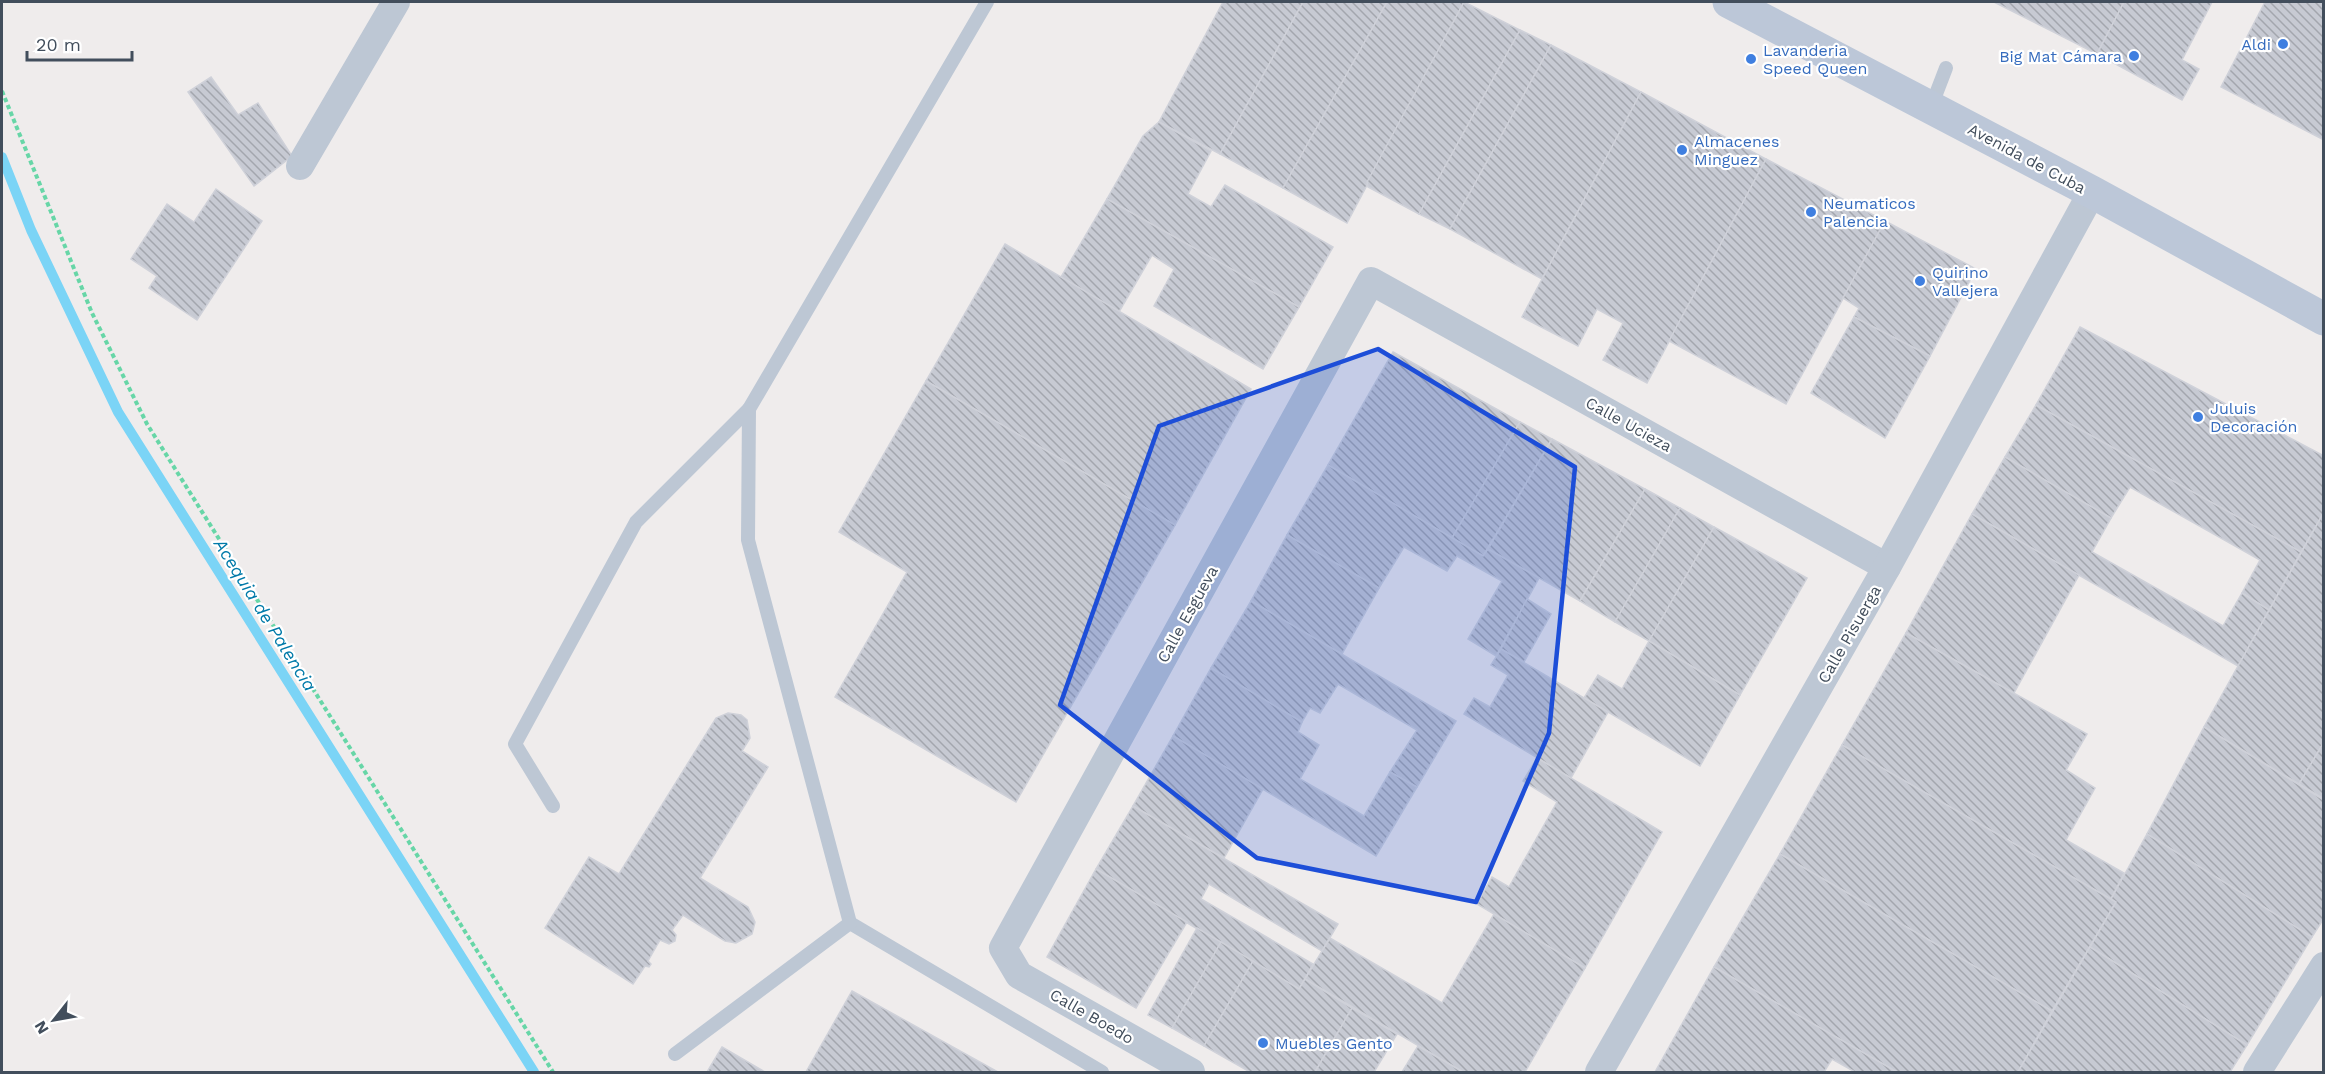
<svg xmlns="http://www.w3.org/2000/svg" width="2325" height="1074" viewBox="0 0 2325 1074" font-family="'Work Sans',sans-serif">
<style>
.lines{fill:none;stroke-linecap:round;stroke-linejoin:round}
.stream{stroke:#7bd4f6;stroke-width:10}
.building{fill:url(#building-back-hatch);stroke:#cfd1d9;stroke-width:1.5}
.path{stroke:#67d6a7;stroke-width:4;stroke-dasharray:4.5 3;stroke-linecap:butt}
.service{stroke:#bdc7d4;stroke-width:14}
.minor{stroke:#bdc7d4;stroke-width:28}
.secondary{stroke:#bcc7d8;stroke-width:33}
.marked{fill:#1d4ed8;fill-opacity:0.2;stroke:#1d4ed8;stroke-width:4.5;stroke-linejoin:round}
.shop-dot{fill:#3f7fe0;stroke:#fff;stroke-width:2}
.labels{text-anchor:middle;stroke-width:4.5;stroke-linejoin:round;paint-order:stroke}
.shop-label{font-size:16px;fill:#366cbe;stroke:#fff;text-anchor:start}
.street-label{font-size:16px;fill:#424e5c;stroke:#fff}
.water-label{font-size:18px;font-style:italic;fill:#017aa9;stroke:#fff}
</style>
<defs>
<pattern id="building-back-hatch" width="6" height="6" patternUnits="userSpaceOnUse" patternTransform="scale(1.5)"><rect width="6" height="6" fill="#c7cad3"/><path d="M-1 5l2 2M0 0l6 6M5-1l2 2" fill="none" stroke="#a3a6ae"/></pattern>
</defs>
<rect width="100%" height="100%" fill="#efecec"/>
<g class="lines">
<polyline class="stream" points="2,157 31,230 118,412 534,1072"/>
</g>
<g class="building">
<polygon points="1223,2 1303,2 1220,154 1159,122"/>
<polygon points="1303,2 1387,2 1283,188 1220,154"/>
<polygon points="1387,2 1464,2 1347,223 1283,188"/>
<polygon points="1464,2 1520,30 1419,214 1368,187 1367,182"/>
<polygon points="1994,2 2124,2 2097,54"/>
<polygon points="2124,2 2212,2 2182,60 2199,69 2182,100 2097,54"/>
<polygon points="2265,2 2324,2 2324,140 2221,87"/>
<polygon points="1520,30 1551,45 1450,229 1419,214"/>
<polygon points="1551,45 1641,92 1542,279 1450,229"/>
<polygon points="211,77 238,115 258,103 292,156 254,186 188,92"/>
<polygon points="1641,92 1766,159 1647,383 1603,360 1623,323 1597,309 1578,346 1522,317"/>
<polygon points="1159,122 1211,151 1188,194 1211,207 1225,185 1333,247 1299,307 1107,199 1143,136"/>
<polygon points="1766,159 1885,221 1786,404 1669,341"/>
<polygon points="216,189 262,221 197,320 149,288 157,276 131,259 167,204 194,222"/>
<polygon points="1107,199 1299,307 1263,369 1154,306 1174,269 1152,255 1119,312 1061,277"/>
<polygon points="1885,221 1976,269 1930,356 1854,317 1859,308 1843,298"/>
<polygon points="1005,244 1251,389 1175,525 926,381"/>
<polygon points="1854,317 1930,356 1885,438 1811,393"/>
<polygon points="2080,327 2324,456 2324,512 2301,552 2036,405"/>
<polygon points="1393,352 1520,422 1452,538 1328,465"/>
<polygon points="926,381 1175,525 1016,802 835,697 907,572 839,532"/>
<polygon points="2036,405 2301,552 2269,610 2242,593 2260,560 2130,487 2111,518 2005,457"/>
<polygon points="1520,422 1552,439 1483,556 1452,538"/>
<polygon points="1552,439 1645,489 1580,601 1488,549"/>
<polygon points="2005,457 2111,518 2092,552 2223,626 2242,593 2269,610 2238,666 1972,514"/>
<polygon points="1328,465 1483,556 1488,549 1539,578 1496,656 1468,639 1502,581 1457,556 1447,571 1404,547 1379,588 1287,535"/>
<polygon points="1645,489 1680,508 1615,622 1580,601"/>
<polygon points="1680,508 1714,527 1649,641 1615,622"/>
<polygon points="2324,512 2324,742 2299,784 2204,727"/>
<polygon points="1972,514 2079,575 2014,693 1906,633"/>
<polygon points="1714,527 1807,578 1740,695 1649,641"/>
<polygon points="1287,535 1379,588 1342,654 1251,601"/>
<polygon points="1527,599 1551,614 1524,662 1501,649"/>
<polygon points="1251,601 1456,721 1417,787 1390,772 1417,730 1338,684 1320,713 1310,708 1302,722 1211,668"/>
<polygon points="1906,633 2087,734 2066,770 2095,788 2066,840 2124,873 2111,899 1842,745"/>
<polygon points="1649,641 1740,695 1700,766 1584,698 1598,675 1622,689"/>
<polygon points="1501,649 1608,712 1571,778 1464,714 1474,698 1490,707 1508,675 1491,665"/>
<polygon points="1211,668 1302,722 1298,732 1319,745 1300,779 1364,816 1390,772 1417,787 1376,856 1173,736"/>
<polygon points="728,713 741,715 747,720 750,738 742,751 768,767 700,878 748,907 755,922 752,934 736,943 725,941 683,915 672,930 676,935 675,941 669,944 660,940 648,961 651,964 649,967 645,966 633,984 545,928 589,857 619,874 716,718"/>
<polygon points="2204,727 2324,800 2324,918 2312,937 2147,834"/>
<polygon points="1173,736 1263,789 1224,858 1133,806"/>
<polygon points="2324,742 2324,799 2299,784"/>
<polygon points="1842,745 2116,902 2052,1011 1780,854"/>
<polygon points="1537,758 1662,832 1585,968 1477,904 1492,877 1509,887 1557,802 1523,781"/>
<polygon points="1133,806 1338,924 1322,951 1209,884 1201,899 1313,964 1299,989 1096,869"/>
<polygon points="2147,834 2312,937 2247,1045 2090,947 2116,902 2111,899"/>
<polygon points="1780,854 2052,1011 2018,1072 1897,1072 1714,967"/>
<polygon points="1096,869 1187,922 1136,1008 1047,957"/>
<polygon points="1494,914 1585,968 1525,1072 1463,1072 1305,979 1330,938 1442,1003"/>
<polygon points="1197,928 1221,942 1172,1028 1148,1015"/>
<polygon points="1221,942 1253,961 1204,1046 1172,1028"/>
<polygon points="2090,947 2247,1045 2230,1072 2018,1072"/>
<polygon points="1253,961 1299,989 1305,979 1352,1008 1315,1072 1250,1072 1204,1046"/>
<polygon points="1714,967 1897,1072 1855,1072 1832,1059 1824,1072 1655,1072"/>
<polygon points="852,991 998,1072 806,1072"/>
<polygon points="1352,1008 1397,1034 1374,1072 1315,1072"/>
<polygon points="1418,1046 1463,1072 1402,1072"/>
<polygon points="722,1047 765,1072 707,1072"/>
</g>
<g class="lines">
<polyline class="path" points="2,91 92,313 147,424 553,1072"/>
<g class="service">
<polyline points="987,2 749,409 748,540 850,923 1102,1072"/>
<polyline points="1931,107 1946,68"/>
<polyline points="553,806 515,744 636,522 749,409"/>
<polyline points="675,1054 850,923"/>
</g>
<g class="minor">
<polyline points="300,166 396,2"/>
<polyline points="1191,1072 1019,975 1003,948 1371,281 1887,567"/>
<polyline points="1599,1072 1887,567 2092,192"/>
<polyline points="2257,1072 2324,966"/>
</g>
<polyline class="secondary" points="1729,2 2092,192 2324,319"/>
</g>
<path class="marked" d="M1378,349L1575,467L1549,733L1476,902L1257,858L1060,705L1159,426Z"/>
<g class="shop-dot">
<circle cx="2283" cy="44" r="6"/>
<circle cx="2134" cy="56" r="6"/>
<circle cx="1751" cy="59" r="6"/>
<circle cx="1682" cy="150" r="6"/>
<circle cx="1811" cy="212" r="6"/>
<circle cx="1920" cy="281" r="6"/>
<circle cx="2198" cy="417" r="6"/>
<circle cx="1263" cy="1043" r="6"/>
</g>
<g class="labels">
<g class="shop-label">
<text x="2271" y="50" text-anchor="end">Aldi</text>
<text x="1763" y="56">Lavanderia<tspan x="1763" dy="18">Speed Queen</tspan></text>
<text x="2122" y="62" text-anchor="end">Big Mat Cámara</text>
<text x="1694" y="147">Almacenes<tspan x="1694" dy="18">Minguez</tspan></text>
<text x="1823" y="209">Neumaticos<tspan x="1823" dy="18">Palencia</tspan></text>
<text x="1932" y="278">Quirino<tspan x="1932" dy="18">Vallejera</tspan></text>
<text x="2210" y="414">Juluis<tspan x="2210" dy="18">Decoración</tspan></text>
<text x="1275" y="1049">Muebles Gento</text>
</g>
<g class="street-label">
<text transform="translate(2027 158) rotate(28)" y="6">Avenida de Cuba</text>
<text transform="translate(1629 424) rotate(29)" y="6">Calle Ucieza</text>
<text transform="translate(1187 614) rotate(-61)" y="6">Calle Esgueva</text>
<text transform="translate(1849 634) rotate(-60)" y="6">Calle Pisuerga</text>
<text transform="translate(1092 1016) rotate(30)" y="6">Calle Boedo</text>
</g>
<g class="water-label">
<text transform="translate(265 615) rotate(58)" y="6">Acequia de Palencia</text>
</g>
</g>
<rect width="2325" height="1074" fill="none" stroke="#424e5c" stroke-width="6"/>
<g transform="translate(54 1020) rotate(239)" stroke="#ffffff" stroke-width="4.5" paint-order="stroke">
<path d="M0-4.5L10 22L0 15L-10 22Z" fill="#424e5c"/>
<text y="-9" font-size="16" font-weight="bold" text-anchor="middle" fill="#424e5c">N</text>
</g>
<path d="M27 51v9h105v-9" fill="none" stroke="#424e5c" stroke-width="3"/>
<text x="36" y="51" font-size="18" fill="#424e5c" stroke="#ffffff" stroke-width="4.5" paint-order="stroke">20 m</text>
</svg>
